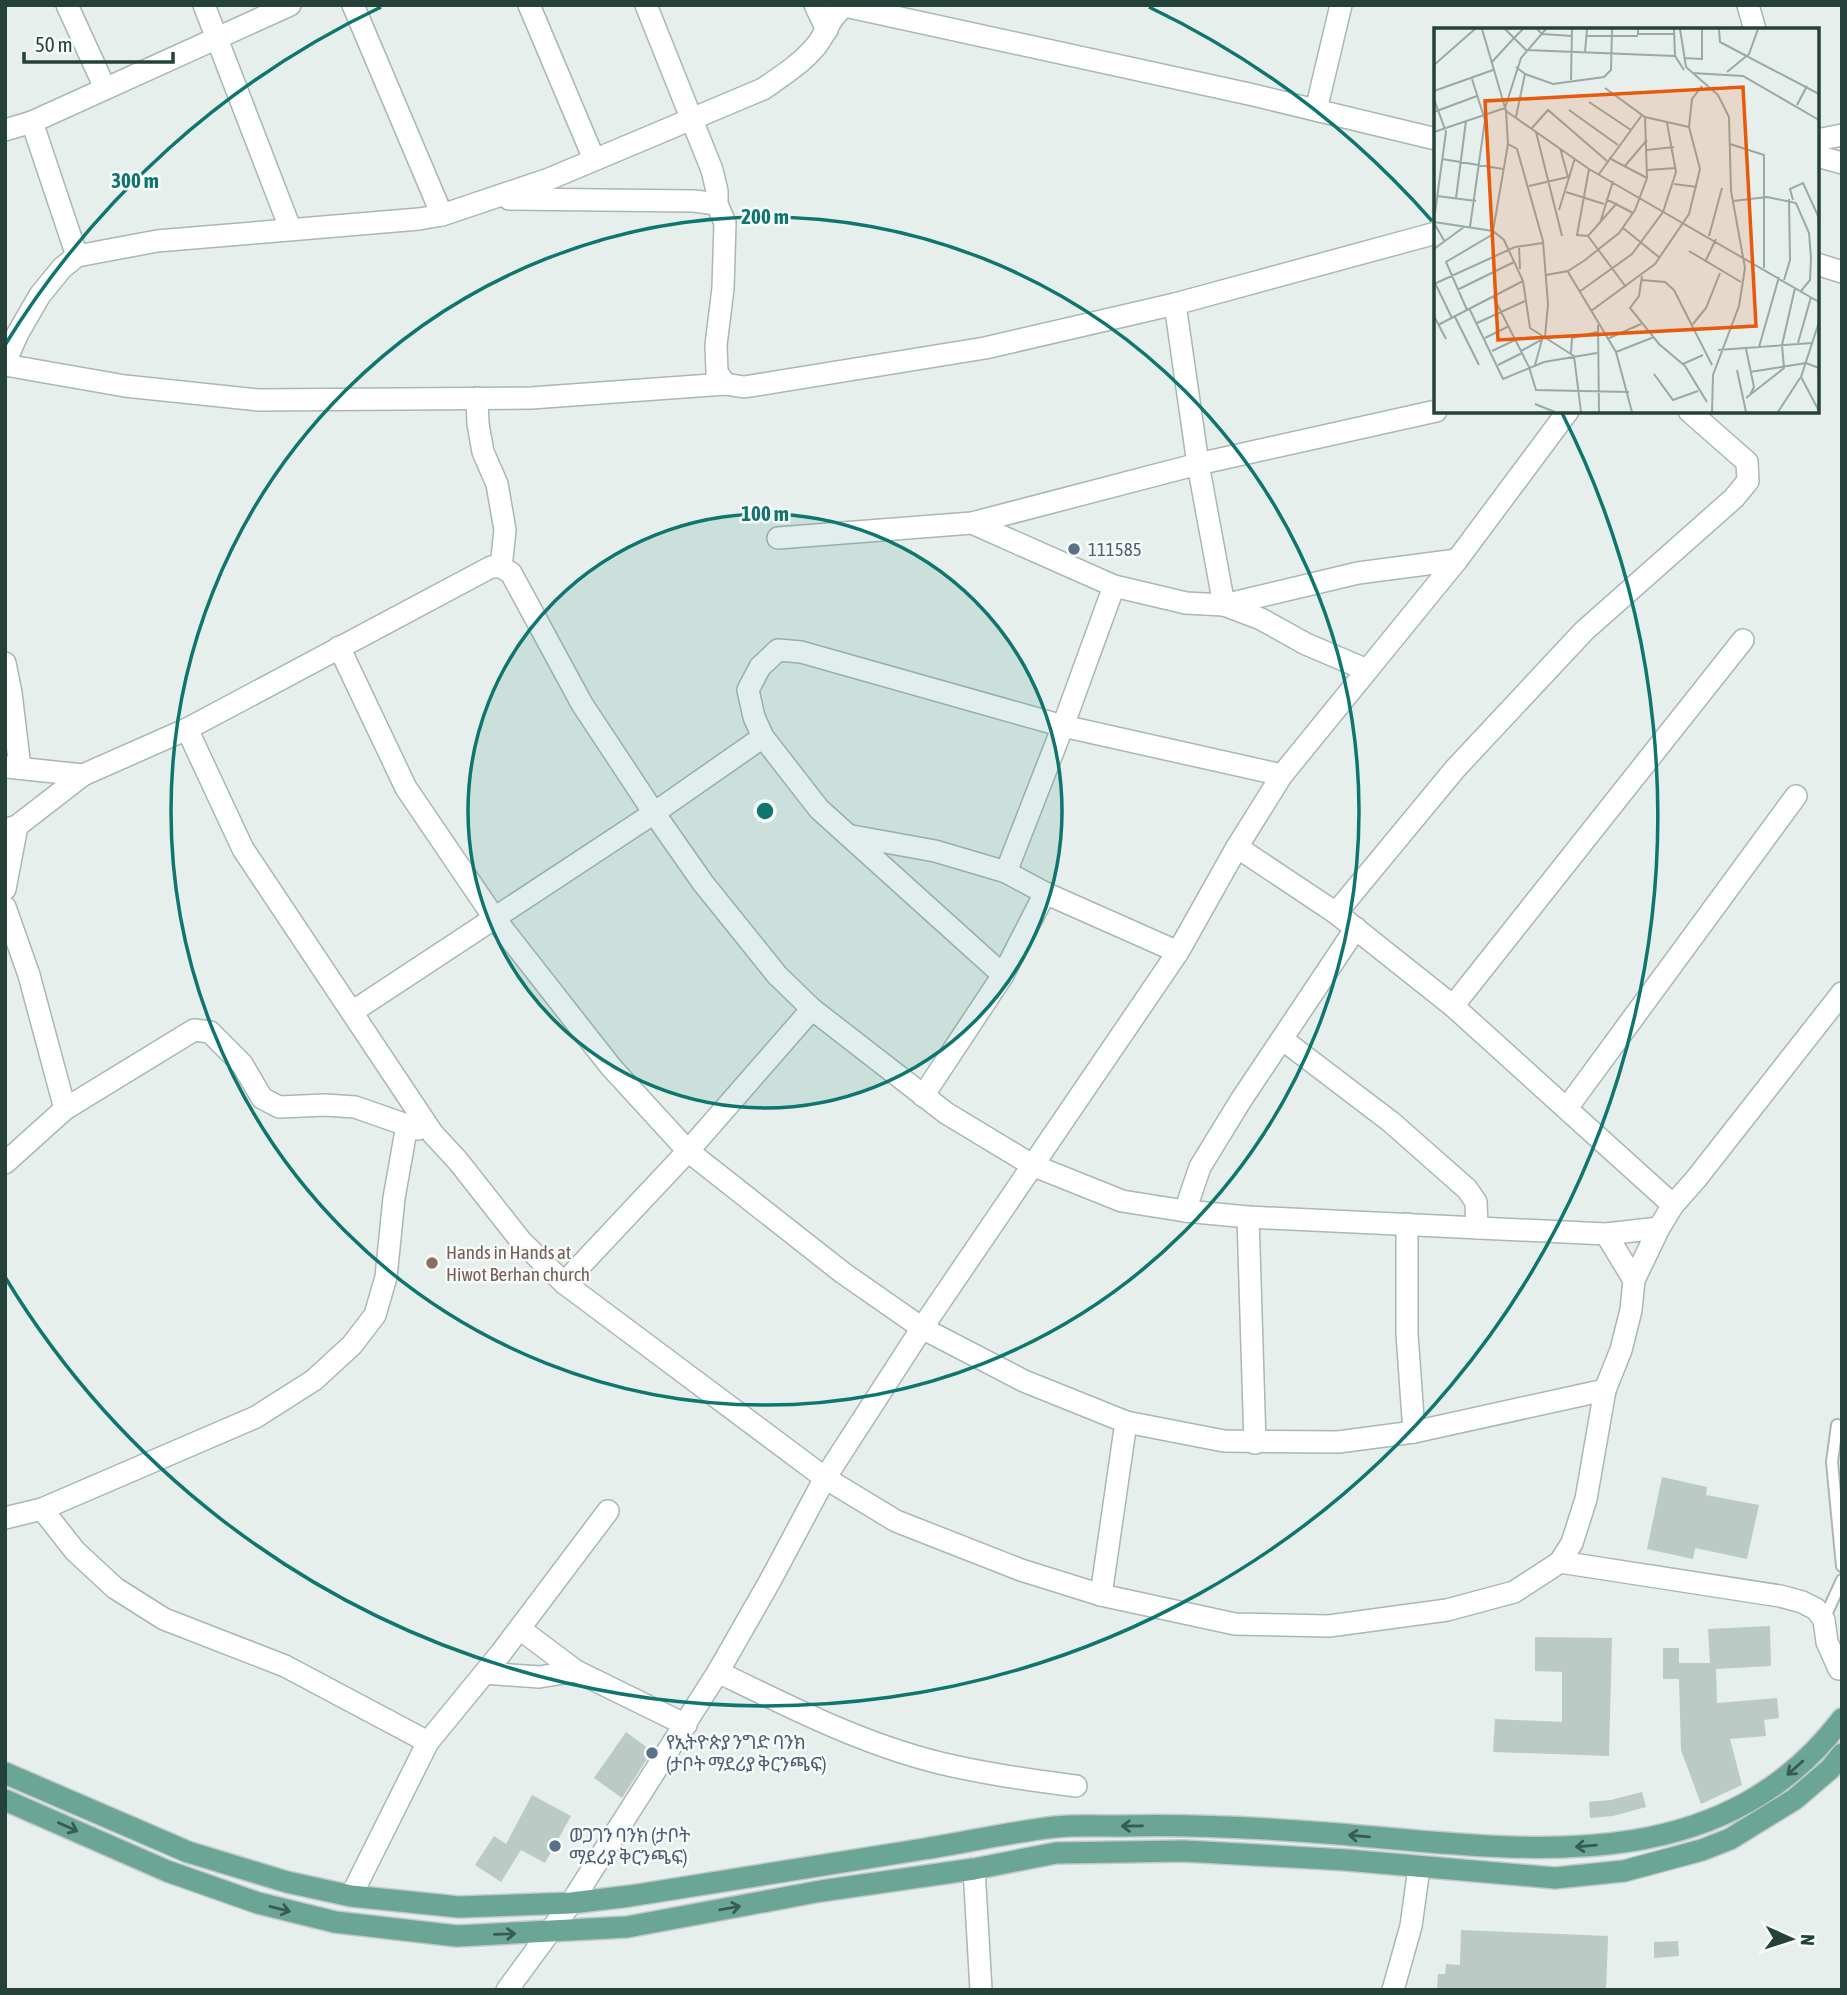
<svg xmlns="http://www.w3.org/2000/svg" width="1847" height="1995" viewBox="0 0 1847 1995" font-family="'Asap Condensed','Noto Sans Ethiopic',sans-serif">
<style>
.building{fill:#bbcac4}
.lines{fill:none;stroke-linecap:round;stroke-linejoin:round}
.lane-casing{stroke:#a8b8b2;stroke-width:14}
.street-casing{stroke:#a8b8b2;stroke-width:24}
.secondary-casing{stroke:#a4bbb3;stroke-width:24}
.primary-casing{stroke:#c2cac8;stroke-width:24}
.lane{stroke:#fff;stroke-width:10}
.street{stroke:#fff;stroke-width:21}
.secondary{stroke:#fff;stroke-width:21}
.primary{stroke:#6aa596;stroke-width:21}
.oneway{stroke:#365b51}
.ring{fill:none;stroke:#0f766e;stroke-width:3.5}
.service-dot{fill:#5c6f8a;stroke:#f7fbf9;stroke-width:2.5}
.education-dot{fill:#8d6e63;stroke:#f7fbf9;stroke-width:2.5}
.labels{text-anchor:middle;stroke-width:5;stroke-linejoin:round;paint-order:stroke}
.service-label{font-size:19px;fill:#4e5e75;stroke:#f7fbf9;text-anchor:start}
.education-label{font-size:19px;fill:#785e54;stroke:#f7fbf9;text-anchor:start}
.inset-road{fill:none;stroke:#98aaa4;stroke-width:2}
.view{fill:#e8590c;fill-opacity:0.15;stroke:#e8590c;stroke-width:3.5}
.inset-edge{fill:none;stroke:#24423a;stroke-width:3.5}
.centre{fill:#0f766e;stroke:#f7fbf9;stroke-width:3.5}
.ring-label{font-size:21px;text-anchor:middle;font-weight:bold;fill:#0f766e;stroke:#f7fbf9;stroke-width:5;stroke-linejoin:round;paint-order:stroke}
</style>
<rect width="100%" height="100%" fill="#e6efeb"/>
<g class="building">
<polygon points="1662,1477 1707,1487 1706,1495 1759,1505 1747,1559 1695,1548 1693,1559 1647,1549"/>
<polygon points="1770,1626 1771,1666 1716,1669 1717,1703 1777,1698 1779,1718 1764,1720 1766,1736 1730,1739 1742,1785 1701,1804 1681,1750 1679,1679 1663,1679 1663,1648 1679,1648 1679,1663 1710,1663 1708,1629"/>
<polygon points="1535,1637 1612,1638 1609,1756 1493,1752 1495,1719 1562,1722 1562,1672 1535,1671"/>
<polygon points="626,1732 652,1751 622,1798 594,1778"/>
<polygon points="1642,1792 1646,1807 1613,1816 1590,1818 1589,1802 1611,1800"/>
<polygon points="532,1795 571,1816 545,1863 521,1850 501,1882 475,1865 494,1836 506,1844"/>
<polygon points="1461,1930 1608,1936 1606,1990 1437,1990 1438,1974 1445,1974 1446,1964 1460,1965"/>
<polygon points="1678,1941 1679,1956 1654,1958 1654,1942"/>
</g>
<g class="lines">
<defs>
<g id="lane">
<polyline points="1837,1425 1832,1462 1842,1566"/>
<polyline points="1824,1619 1842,1580"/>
</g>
<g id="street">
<polyline points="67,5 105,88"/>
<polyline points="204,5 290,228"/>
<polyline points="353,5 442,215"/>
<polyline points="529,5 594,159"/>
<polyline points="646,5 712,170 717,191 717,204 725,223 723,288 716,345 717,372 725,384"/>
<polyline points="815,5 827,30"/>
<polyline points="1748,5 1755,30"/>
<polyline points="1316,110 1341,5"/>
<polyline points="32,122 77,256"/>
<polyline points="5,130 32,122 290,5"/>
<polyline points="1817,140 1842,135"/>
<polyline points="1817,156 1842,163"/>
<polyline points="509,199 694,201 717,204"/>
<polyline points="1817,264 1842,272"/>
<polyline points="1175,304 1198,464 1224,605"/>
<path d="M5,362L18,333L40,295L62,268L77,256L157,241L419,219L442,215L549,179L763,89C782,76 802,63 816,46C827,32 830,16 845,6L1249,94L1436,139"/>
<polyline points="5,365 125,386 258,400 531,398 725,384 744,387 985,348 1175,304 1436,233"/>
<polyline points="477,398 478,424 483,452 497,484 505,530 501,567"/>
<polyline points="972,523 1114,586 1186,603 1224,605 1358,573 1457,560"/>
<polyline points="778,538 972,523 1198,464 1436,411"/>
<polyline points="1224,605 1261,619 1306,644 1367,670"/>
<polyline points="339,647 406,788 495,919 611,1067 688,1151 843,1273 922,1328 1024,1381 1126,1422 1224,1441 1338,1442 1414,1432 1605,1390"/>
<polyline points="5,663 11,693 20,768"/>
<polyline points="187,729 243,849 433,1134 458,1161 521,1241 564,1283 825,1478 896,1521 1021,1570 1101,1595 1235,1624 1329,1626 1447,1610 1514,1592 1560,1562 1572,1543 1586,1499 1605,1390 1621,1350 1631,1310 1634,1280 1659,1228 1673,1205 1696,1179 1842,993"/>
<polyline points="7,767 83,775"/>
<polyline points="5,830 17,826 83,775 187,729 491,567 501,567 511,573 582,704 654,813 703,883 777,975 812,1009 946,1113 1032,1165 1122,1201 1185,1211 1248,1217 1606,1234 1659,1228"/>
<polyline points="852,836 935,851 1006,872 1045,893 1178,952"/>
<polyline points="1237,847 1336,913 1453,1006 1673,1205"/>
<polyline points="1006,872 1063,726 1114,586"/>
<polyline points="5,889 17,826"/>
<polyline points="5,907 29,975 65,1109"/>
<polyline points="1336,913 1455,769 1584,631 1734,498 1748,481 1747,462 1689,411"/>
<polyline points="1003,975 819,809 763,737 754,717 748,690 760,667 778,650 801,652 1063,726 1282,775"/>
<polyline points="1453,1006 1743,640"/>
<polyline points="352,1012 654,813 763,737"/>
<polyline points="1282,1039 1391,1122 1467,1189 1476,1202 1477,1228"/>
<polyline points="923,1096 1003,975 1045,893"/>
<polyline points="1567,1108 1796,796"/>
<polyline points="5,1163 65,1109 194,1030 210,1032 242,1064 262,1098 279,1107 325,1105 355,1107 418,1129"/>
<polyline points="1185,1211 1200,1167 1241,1100 1356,928"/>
<polyline points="1248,1217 1255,1443"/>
<polyline points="1407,1224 1407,1334 1414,1432"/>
<polyline points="1606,1234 1634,1280"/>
<polyline points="564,1283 688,1151 812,1009"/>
<polyline points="42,1509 75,1551 115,1588 164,1619 285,1666 428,1742"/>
<polyline points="5,1518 42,1509 256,1417 314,1380 352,1345 375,1315 386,1277 394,1198 407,1125"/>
<polyline points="1560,1562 1780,1596 1802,1602 1816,1609 1824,1620 1827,1642 1839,1669 1842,1669"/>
<polyline points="1101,1595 1126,1422"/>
<polyline points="520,1629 576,1671 686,1725"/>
<path d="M718,1672C790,1707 862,1744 940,1763C985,1774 1031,1780 1076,1786"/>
<polyline points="485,1673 539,1677 576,1671"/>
<polyline points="974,1869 981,1990"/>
<polyline points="351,1896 428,1742 501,1653 608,1511"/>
<polyline points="571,1903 718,1672 770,1581 825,1478 922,1328 1178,952 1237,847 1282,775 1457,560 1568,411"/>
<polyline points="1393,1990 1411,1926 1419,1868"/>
</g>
<polyline id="secondary" points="507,1990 571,1903"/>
<g id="primary">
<path d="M5,1773L188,1852L287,1882L351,1896L459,1907L571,1903L630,1896C728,1881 826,1865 924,1849C967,1842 1011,1832 1055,1827C1075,1825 1097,1826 1118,1826C1191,1824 1265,1828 1339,1834C1519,1849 1717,1883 1842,1719"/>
<polyline points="5,1800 167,1871 258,1903 335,1922 457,1936 627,1927 821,1891 974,1869 1056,1853 1184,1851 1346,1860 1555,1878 1624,1871 1702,1850 1730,1839 1795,1799 1830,1769 1842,1754"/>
</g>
</defs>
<use href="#lane" class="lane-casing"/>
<use href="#street" class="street-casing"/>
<use href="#secondary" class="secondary-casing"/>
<use href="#primary" class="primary-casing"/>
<use href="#lane" class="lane"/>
<use href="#street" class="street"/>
<use href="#secondary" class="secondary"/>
<use href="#primary" class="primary"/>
</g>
<defs><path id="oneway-shaft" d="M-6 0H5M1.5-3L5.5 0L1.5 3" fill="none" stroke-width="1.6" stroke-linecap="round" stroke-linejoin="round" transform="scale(1.75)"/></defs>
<g class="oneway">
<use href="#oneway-shaft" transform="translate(1795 1768) rotate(138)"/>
<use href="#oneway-shaft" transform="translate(1132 1826) rotate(179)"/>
<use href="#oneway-shaft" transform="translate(68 1827) rotate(24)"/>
<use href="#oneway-shaft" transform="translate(1359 1836) rotate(-175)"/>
<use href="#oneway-shaft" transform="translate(1586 1846) rotate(175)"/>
<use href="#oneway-shaft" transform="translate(730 1908) rotate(-10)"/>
<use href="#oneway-shaft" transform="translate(280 1909) rotate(14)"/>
<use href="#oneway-shaft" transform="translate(505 1934) rotate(-2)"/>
</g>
<circle cx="765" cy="811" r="297" fill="#0f766e" fill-opacity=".12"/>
<g class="ring">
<circle cx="765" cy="811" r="297"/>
<circle cx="765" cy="811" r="594"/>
<path d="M5 345A891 891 0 0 1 381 7M1149 7A891 891 0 0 1 1432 221M1562 413A891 891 0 0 1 5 1277"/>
</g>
<g class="service-dot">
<circle cx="1074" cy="549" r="7"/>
<circle cx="652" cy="1753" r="7"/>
<circle cx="555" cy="1846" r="7"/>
</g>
<circle class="education-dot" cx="432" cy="1263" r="7"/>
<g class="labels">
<g class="service-label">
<text x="1088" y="556">111585</text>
<text x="666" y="1749">የኢትዮጵያ ንግድ ባንክ<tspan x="666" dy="22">(ታቦት ማደሪያ ቅርንጫፍ)</tspan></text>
<text x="569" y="1842">ወጋገን ባንክ (ታቦት<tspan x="569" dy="22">ማደሪያ ቅርንጫፍ)</tspan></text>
</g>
<g class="education-label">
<text x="446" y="1259">Hands in Hands at<tspan x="446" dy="22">Hiwot Berhan church</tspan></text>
</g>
</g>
<g transform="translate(1434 28)">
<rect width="385" height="385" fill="#e6efeb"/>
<path class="inset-road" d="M48,1L72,83L155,141L385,274M71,1L80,10L89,1M103,1L108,6L138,8M204,1V6H240M240,1L241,28L250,42M246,1L252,39L284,67L295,89L297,163L311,240L305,278L279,347L278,384M285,1L286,14L385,66M153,8H204M151,24L153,1M251,30L268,31V1M57,35L80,10L92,22L241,28M0,37L41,1M293,44L315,26L324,1M258,45L309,48L385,92M91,46L119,56L170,49L177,42L178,1M137,52L138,1M171,60L211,89L255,99M0,63L59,42M0,71L12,104L0,192M155,74L197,102M363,77L373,58M135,82L184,117M0,84L43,68M82,89L91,46L82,39M98,100L114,82L173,133M0,104L71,80L87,30L112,1M102,104L128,208M74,116L83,121L109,213L114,276L111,309M296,116L330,127V240M126,120L134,149M213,122L240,119M175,130L213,150M8,131L69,141M190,139L213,112M155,141L143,207L154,208L183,175M213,142L242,140M165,146L208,87M240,156L263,159M95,158L134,149M132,164L170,176M3,168L42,173M22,170L32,93M172,171L199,185M359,172L356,161L369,155L385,190M299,173L333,169L362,175L375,205L377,230L376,252L367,263M125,182L141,130M0,194L59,203L70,212L89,253L96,300L140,328L147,384M0,195L11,214M166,195L179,153M36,199L51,92L38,51M189,200L226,230M59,203L74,116L72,83M154,208L192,259M275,208L288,160M85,218L86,241M0,221L30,199M255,223L307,254M271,234L282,211M134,244L182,324L198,384M112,247L134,243L151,232L185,205L201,182L213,150L211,89M208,248L205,268L196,280L225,316L251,338L273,374M207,252L231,254L240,262L278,337M350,252L356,232L355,171M1,255L18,290M0,256L81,219L109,215M23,262L80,234M145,264L198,226L229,184L242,144L233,95M59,268L95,339L102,362L195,364M35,280L69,351L110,334L163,325M33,282L12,234L61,205M157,283L221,236L255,186L266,141L255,99L258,71L268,58M0,288L12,311M21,289L45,337M385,294L367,349L385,383M43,295L91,273M259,296L272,280L286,245M4,297L89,253M164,297L165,384M51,310L75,298M173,311L207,296M364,315L377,269M325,319L345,249M312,321L320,359L316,367M284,322L378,315M58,323L81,312M87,323L107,312M182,324L220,309M137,325L138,310L163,304M249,336L269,327M64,337L88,325M101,337L109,308M303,342L312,384M316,344L372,335L385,340M220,346L239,372L264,363M312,370L350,340L348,317L361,260M101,376L121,384M344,384L366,350"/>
<path class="view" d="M309,59L322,298L64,312L51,73Z"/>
<rect width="385" height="385" class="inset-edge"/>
</g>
<circle cx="765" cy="811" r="10" class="centre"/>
<g class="ring-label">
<text x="135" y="188">300 m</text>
<text x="765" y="224">200 m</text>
<text x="765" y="521">100 m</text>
</g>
<rect width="1847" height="1995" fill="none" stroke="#24423a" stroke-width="14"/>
<g transform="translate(1791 1939) rotate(93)" stroke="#f7fbf9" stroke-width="5" paint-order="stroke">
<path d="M0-5L12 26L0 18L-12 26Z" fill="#24423a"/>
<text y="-10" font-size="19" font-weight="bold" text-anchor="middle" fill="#24423a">N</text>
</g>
<path d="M24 52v10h149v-10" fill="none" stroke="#24423a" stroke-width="3.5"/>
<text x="35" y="52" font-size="21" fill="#24423a" stroke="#f7fbf9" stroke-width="5" paint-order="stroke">50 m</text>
</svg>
